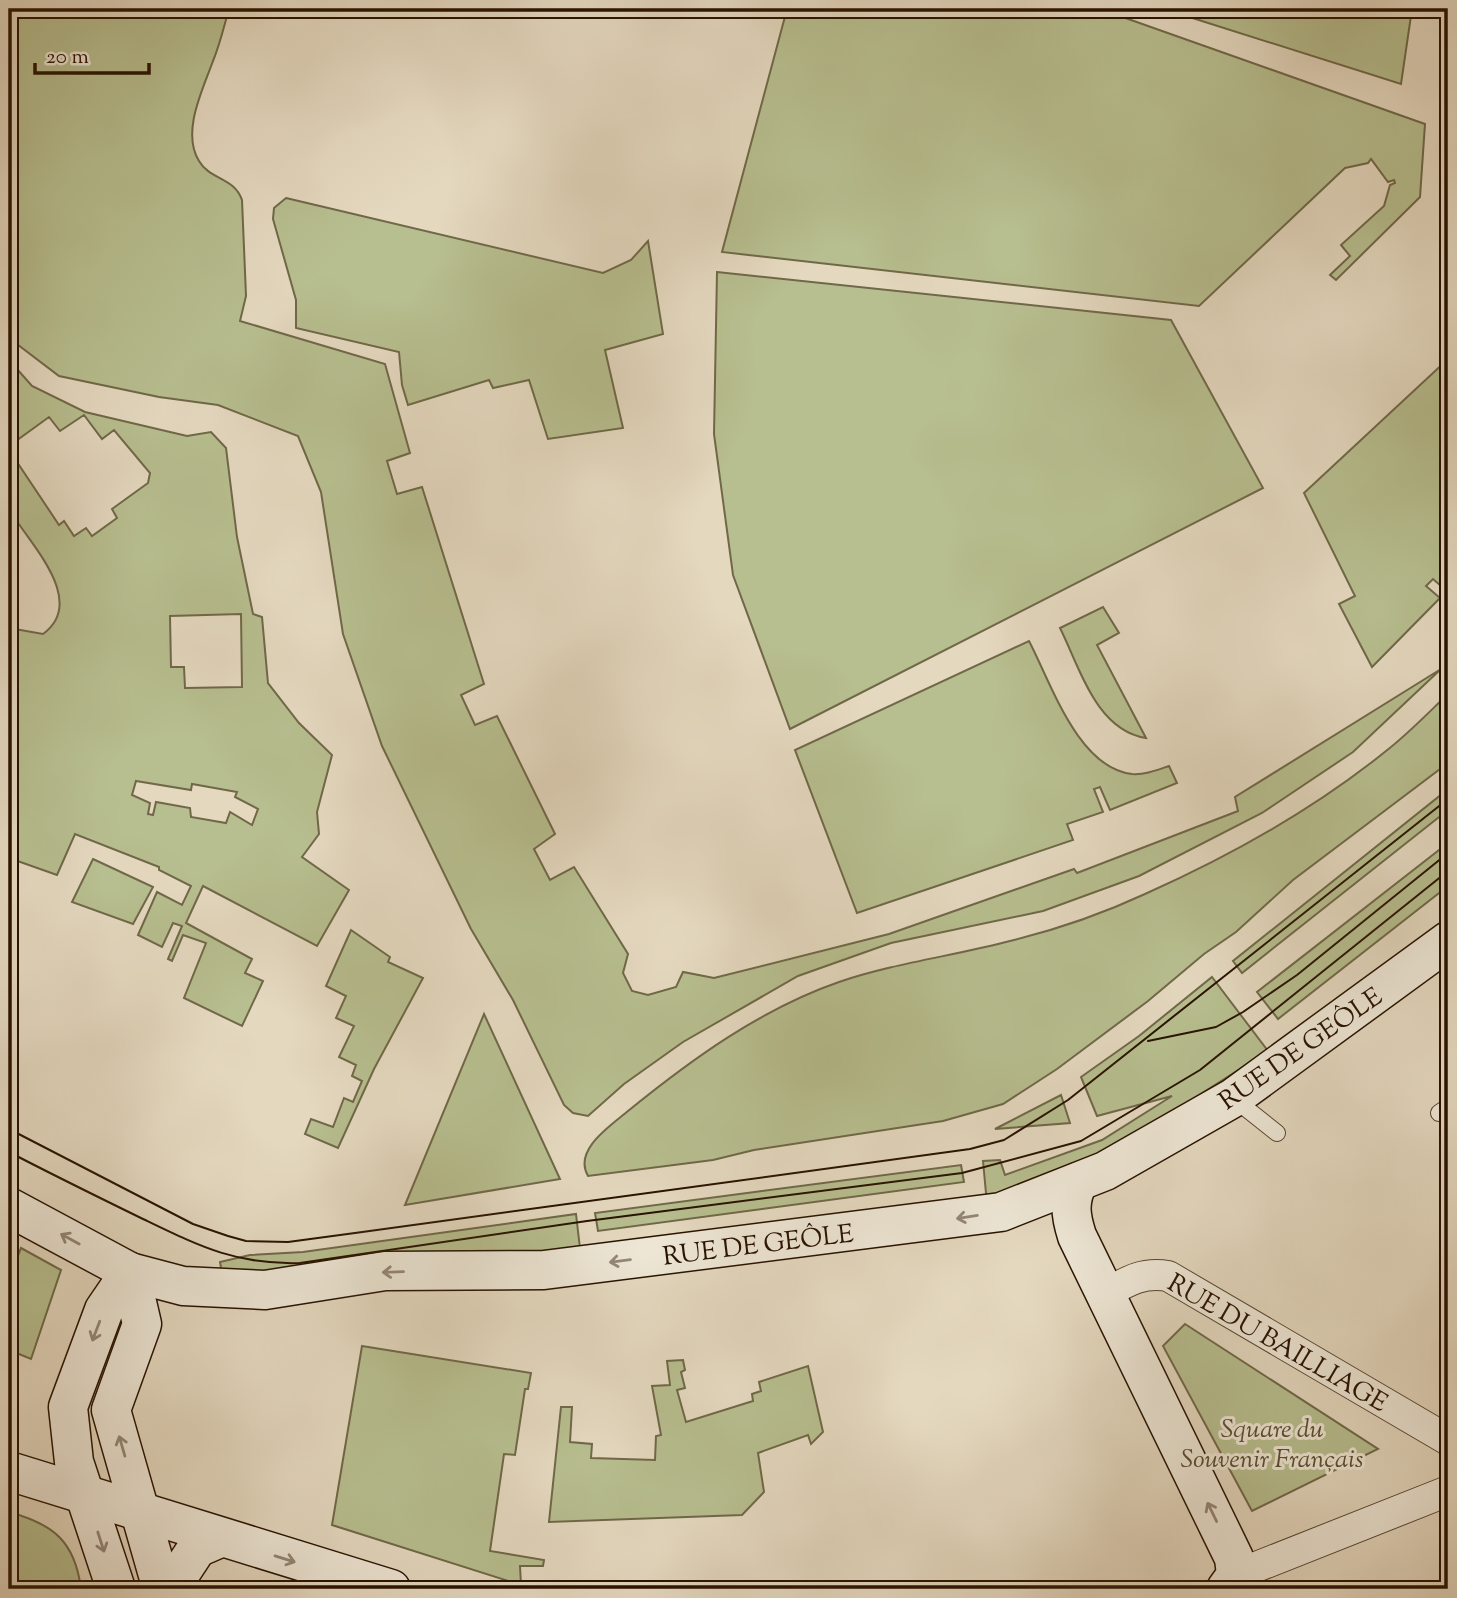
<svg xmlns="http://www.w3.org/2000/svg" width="1457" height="1598" viewBox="0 0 1457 1598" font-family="'Sorts Mill Goudy',serif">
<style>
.green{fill:#b7be8f;stroke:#706848;stroke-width:2;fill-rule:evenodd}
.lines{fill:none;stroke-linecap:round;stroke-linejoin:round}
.lane-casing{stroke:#574430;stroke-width:18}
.street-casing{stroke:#574430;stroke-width:32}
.secondary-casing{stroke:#281201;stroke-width:41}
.lane{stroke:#ede6d5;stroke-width:16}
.street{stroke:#ede6d5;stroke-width:30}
.secondary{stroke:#ede6d5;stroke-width:38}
.tram{stroke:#281201;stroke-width:2}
.oneway{stroke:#948776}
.labels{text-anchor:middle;stroke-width:6;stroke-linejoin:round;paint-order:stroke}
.street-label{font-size:26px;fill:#281201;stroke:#ede6d5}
.park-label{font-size:26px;font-style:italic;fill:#5a4e33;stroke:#ede6d5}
</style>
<rect width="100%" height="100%" fill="#e4d8bf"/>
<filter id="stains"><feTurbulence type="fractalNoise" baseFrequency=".00286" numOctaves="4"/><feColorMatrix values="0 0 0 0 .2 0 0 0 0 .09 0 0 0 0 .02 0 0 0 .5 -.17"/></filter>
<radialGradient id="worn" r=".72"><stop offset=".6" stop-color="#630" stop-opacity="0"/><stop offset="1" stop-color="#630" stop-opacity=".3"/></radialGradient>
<g class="green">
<path d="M9,9C19,9 22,12 31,14C46,18 69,13 84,9H229C224,26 220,44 213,61C203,89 181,132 199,161C210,180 234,177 242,200L246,296L240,321L385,364L410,453L387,461L397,494L422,487L484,684L461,695L475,725L497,716L555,834L534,849L550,880L574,867L628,954L623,973L632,991L648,995L676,987L683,972L714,978L889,934L1074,869L1077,873L1238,811L1235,797L1441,669L1353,752L1262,813L1139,876L1043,911L891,943L798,976L683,1042L624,1084L588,1116L573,1113L564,1105L513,1000L471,929L382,746L343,634L321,492L298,436L218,405L159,397L59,376L9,338Z"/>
<polygon points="787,9 1100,9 1425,124 1420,197 1336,280 1330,275 1350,256 1341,245 1384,206 1390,185 1395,183 1394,180 1388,182 1371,159 1368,163 1345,168 1199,306 722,252"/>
<polygon points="1164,9 1412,9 1401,84"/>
<polygon points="286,198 603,273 631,260 648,241 663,334 605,350 623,428 548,439 529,380 493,388 489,380 408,405 402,385 399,352 296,328 296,300 273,219 274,208"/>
<polygon points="717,272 1171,320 1263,488 790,729 733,575 714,434"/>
<polygon points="1448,359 1448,592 1433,579 1426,586 1440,598 1372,667 1339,604 1355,596 1304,493"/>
<path d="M9,360L32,386L85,412L187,436L211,432L226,448L237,537L253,614L262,617L268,683L299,723L332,755L317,812L319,834L302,857L349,890L317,946L203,886L186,923L252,959L245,973L263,981L242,1026L184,998L206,943L183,935L172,961L168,959L182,926L173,923L162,947L138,935L157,892L182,905L191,886L159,870V867L75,834L57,875L9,858V628L43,634C83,605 41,556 21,527C18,522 10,515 9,510C4,492 9,468 9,450L59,525L64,521L74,536L86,528L92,536L117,518L112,509L148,483L150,473L114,430L102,439L84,415L60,431L49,417L9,446ZM241,614L242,687L185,688L184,667H171L170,616ZM136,781L191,790L192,784L237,792L235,797L258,809L252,825L230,812L226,823L191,817L190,808L156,802L153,815L148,814L150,803L132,795Z"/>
<path d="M1103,607L1119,633L1097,645L1146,738C1096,730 1080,668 1060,628Z"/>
<path d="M1029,641C1051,683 1078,768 1132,774C1145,775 1157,770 1169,766L1177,783L1110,810L1100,787L1094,789L1103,812L1067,824L1073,840L857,913L795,750Z"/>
<path d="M1448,694V763L1293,880L1236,932L1204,954L1148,1001L1057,1069L1003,1104L943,1121L754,1150L713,1160L588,1176C573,1150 610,1126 628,1111C692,1059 761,1009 839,982C895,963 953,956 1010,941C1055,930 1102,914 1145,894C1230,856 1313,810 1386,751C1408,734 1428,713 1448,694Z"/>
<polygon points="1442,794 1448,810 1242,973 1233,961"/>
<polygon points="1448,843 1448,886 1278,1019 1257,992"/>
<polygon points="93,859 153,887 133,924 72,902"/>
<polygon points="351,930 390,957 388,962 423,978 374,1069 338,1148 305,1134 311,1119 333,1127 344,1098 353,1102 362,1081 352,1076 356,1065 339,1057 354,1026 336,1018 346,996 326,986"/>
<polygon points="1212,977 1268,1051 1124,1143 987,1204 983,1161 1000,1160 1005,1175 1102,1140 1172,1096 1097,1116 1081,1077 1139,1036"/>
<polygon points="484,1014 560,1179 405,1205"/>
<polygon points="1061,1095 1070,1123 995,1129"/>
<polygon points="961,1165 964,1182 598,1231 595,1213"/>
<polygon points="576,1214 581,1257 223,1279 220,1262 250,1255 303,1252"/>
<polygon points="21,1248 61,1270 31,1359 9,1350 9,1279"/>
<polygon points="1185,1324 1378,1449 1252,1511 1163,1346"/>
<polygon points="362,1346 531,1373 528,1389 525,1389 515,1455 504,1454 490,1551 544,1560 543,1566 520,1566 521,1585 332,1525"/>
<polygon points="683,1360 685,1370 681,1372 685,1388 677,1390 686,1422 753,1401 752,1394 761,1391 759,1382 808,1366 823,1432 811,1444 808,1435 758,1453 764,1492 742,1515 549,1522 561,1407 572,1407 570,1442 592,1444 591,1458 655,1460 656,1436 661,1435 652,1386 670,1385 667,1361"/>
<path d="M9,1512C53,1524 75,1541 81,1589H9Z"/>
</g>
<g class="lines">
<defs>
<g id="lane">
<polyline points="1233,1098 1277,1133"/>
<polyline points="1439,1113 1448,1107"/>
</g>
<g id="street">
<path d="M1105,1294C1128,1281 1142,1272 1168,1276L1448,1440"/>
<polyline points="1247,1589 1236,1575 1448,1491"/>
</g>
<g id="secondary">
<path d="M1078,1182C1069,1202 1070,1214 1077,1236L1234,1558L1236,1575L1226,1589"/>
<polyline points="9,1207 130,1272 183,1286 265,1290 385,1271 544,1270 1001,1212 1105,1171 1233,1098 1448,941"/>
<polyline points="130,1272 142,1324 111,1410 162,1589"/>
<polyline points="9,1471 391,1589"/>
<polyline points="116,1589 74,1462 68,1407 104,1310 130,1272"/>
<polyline points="170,1589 197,1548 220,1538"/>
</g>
</defs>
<use href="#lane" class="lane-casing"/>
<use href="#street" class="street-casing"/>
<use href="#secondary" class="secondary-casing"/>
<use href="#lane" class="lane"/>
<use href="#street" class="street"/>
<use href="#secondary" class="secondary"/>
<g class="tram">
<polyline points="1148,1041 1216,1027 1243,1012 1297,975 1448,853"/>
<polyline points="9,1129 193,1224 228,1236 246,1241 288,1242 355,1233 970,1149 1004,1140 1068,1100 1448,799"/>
<path d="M9,1152C53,1175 98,1197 143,1219C199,1246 236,1265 300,1263L587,1221L962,1173L1081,1141L1200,1070L1448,871"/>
</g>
</g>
<defs><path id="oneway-shaft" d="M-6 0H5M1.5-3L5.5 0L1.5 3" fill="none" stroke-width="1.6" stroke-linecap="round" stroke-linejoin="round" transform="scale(1.75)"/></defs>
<g class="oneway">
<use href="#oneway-shaft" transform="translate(967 1217) rotate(171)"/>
<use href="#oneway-shaft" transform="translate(70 1239) rotate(-151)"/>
<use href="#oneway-shaft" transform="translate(620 1261) rotate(173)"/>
<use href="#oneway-shaft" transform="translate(393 1272) rotate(178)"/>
<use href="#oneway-shaft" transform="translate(96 1331) rotate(111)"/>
<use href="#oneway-shaft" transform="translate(122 1446) rotate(-106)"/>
<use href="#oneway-shaft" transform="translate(1212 1512) rotate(-116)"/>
<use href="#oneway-shaft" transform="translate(101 1542) rotate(72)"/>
<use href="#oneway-shaft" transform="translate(285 1559) rotate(17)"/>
</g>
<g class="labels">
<g class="street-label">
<text transform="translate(1300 1048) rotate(-35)" y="9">RUE DE GEÔLE</text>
<text transform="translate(758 1244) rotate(-7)" y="9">RUE DE GEÔLE</text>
<text transform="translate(1278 1342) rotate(30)" y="9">RUE DU BAILLIAGE</text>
</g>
<g class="park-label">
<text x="1272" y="1437">Square du<tspan x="1272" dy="30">Souvenir Français</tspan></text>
</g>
</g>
<rect width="1457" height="1598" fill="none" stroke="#e4d8bf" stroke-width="35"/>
<rect x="10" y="10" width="1436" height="1577" fill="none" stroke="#281201" stroke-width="3.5"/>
<rect x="18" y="18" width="1422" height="1563" fill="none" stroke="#281201" stroke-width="2"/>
<path d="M35 63v10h114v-10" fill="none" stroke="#281201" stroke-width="3.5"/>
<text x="46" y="63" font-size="21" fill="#281201" stroke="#ede6d5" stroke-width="5" paint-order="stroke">20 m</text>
<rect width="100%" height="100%" filter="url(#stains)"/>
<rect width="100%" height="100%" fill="url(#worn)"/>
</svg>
